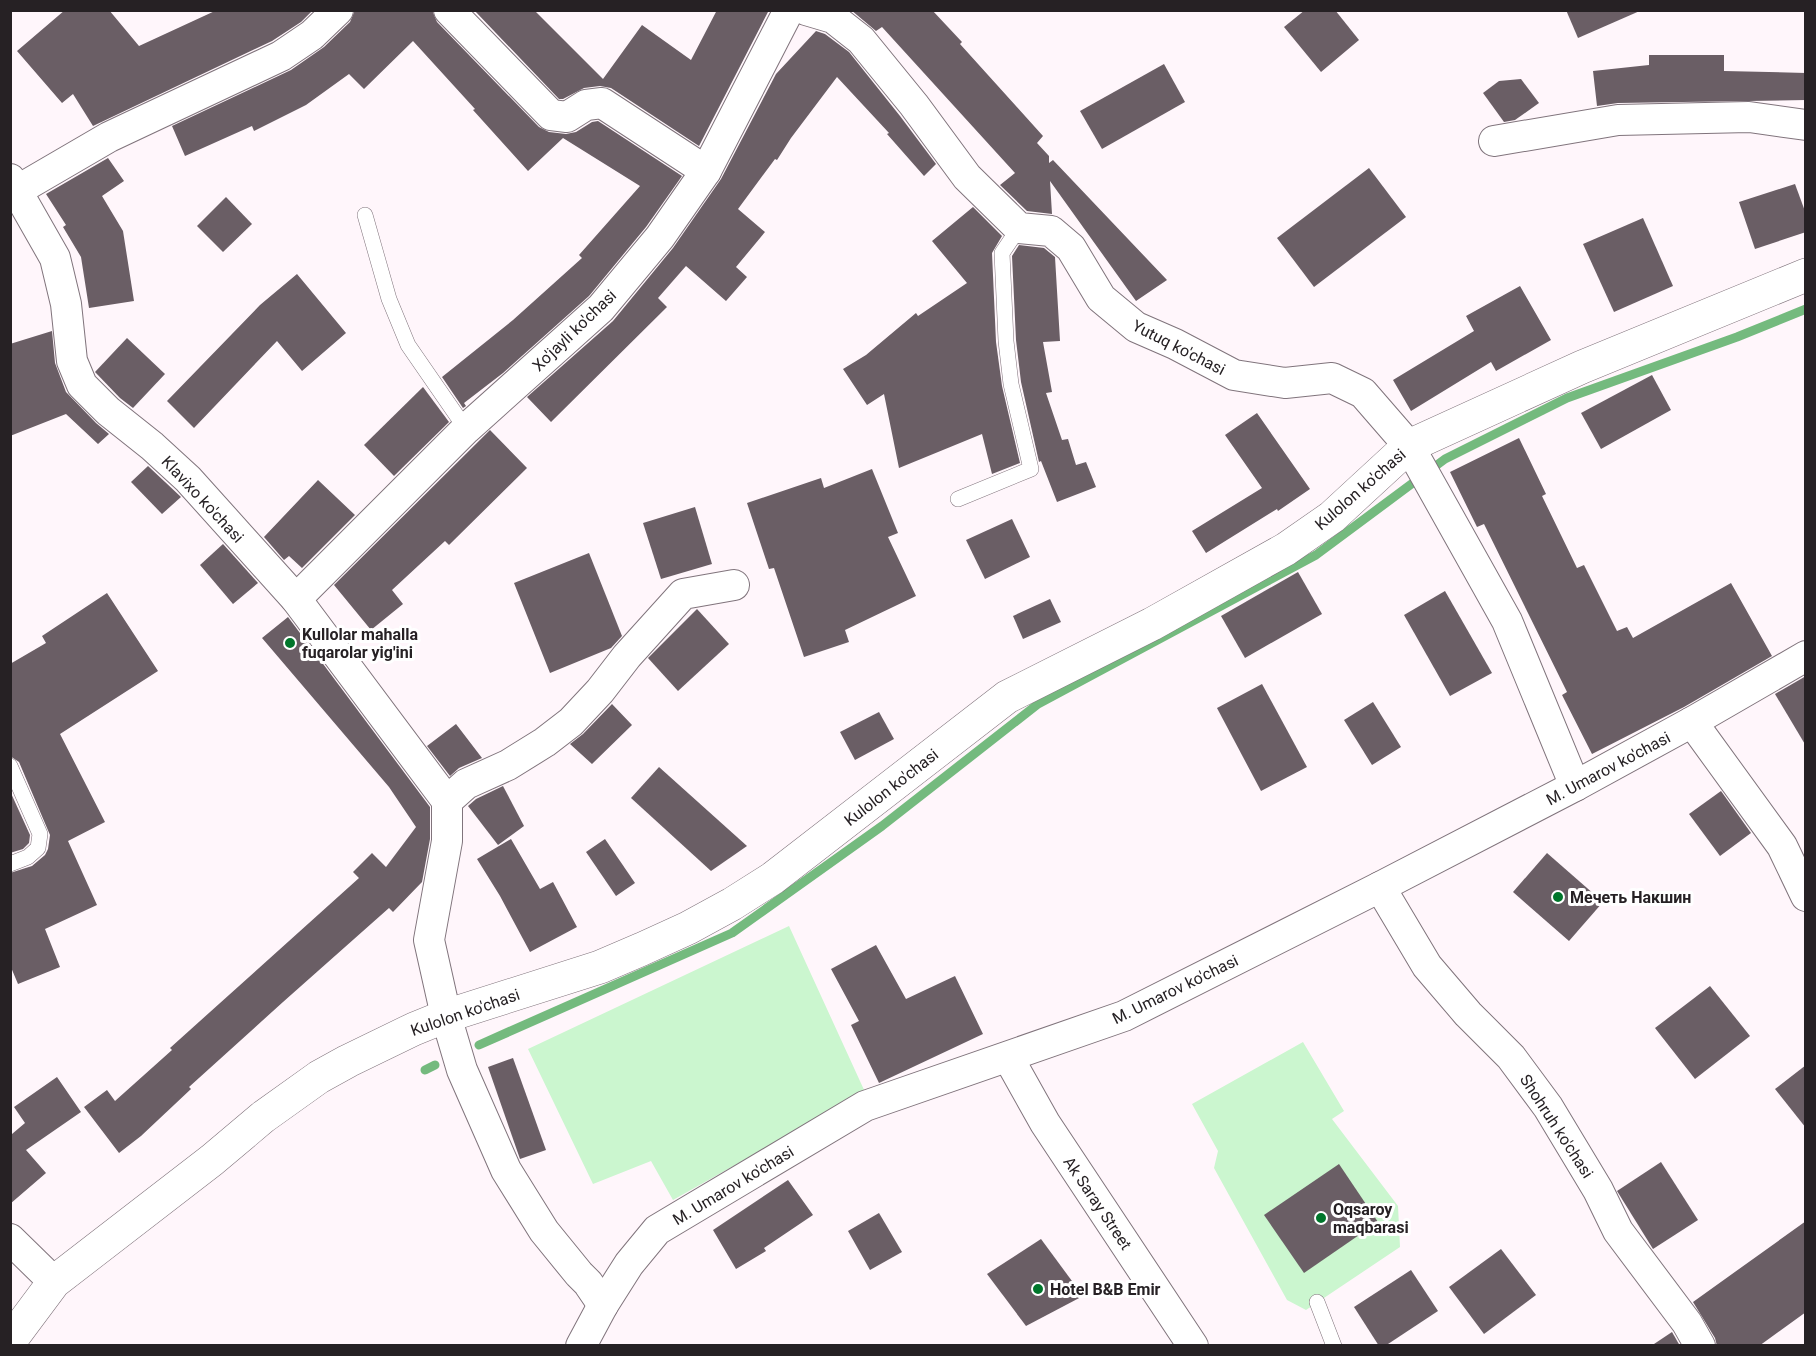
<svg xmlns="http://www.w3.org/2000/svg" width="1816" height="1356" viewBox="0 0 1816 1356" font-family="Roboto,sans-serif">
<style>
.green{fill:#cbf6cf}
.lines{fill:none;stroke-linecap:round;stroke-linejoin:round}
.stream{stroke:#74ba7e;stroke-width:9}
.building{fill:#6a5e65}
.lane-casing{stroke:#80747c;stroke-width:16}
.street-casing{stroke:#80747c;stroke-width:32}
.secondary-casing{stroke:#80747c;stroke-width:34}
.lane{stroke:#fff;stroke-width:15}
.street{stroke:#fff;stroke-width:30}
.secondary{stroke:#fff;stroke-width:33}
.poi-dot{fill:#00762b;stroke:#fff;stroke-width:2}
.labels{text-anchor:middle;stroke-width:6;stroke-linejoin:round;paint-order:stroke}
.street-label{font-size:16px;fill:#262124;stroke:#fff}
.poi-label{font-size:16px;font-weight:bold;fill:#262124;stroke:#fff;text-anchor:start}
</style>
<rect width="100%" height="100%" fill="#fff6fb"/>
<g class="green">
<polygon points="789,926 865,1092 673,1200 651,1161 593,1184 528,1049"/>
<polygon points="1303,1042 1344,1111 1332,1119 1398,1206 1400,1247 1306,1310 1287,1300 1214,1168 1218,1151 1192,1104"/>
</g>
<g class="lines">
<g class="stream">
<polyline points="479,1045 732,933 882,826 1038,704 1316,555 1445,459 1567,398 1737,337 1806,309"/>
<polyline points="425,1070 435,1065"/>
</g>
</g>
<g class="building">
<polygon points="65,10 109,10 139,46 217,10 313,10 301,22 272,41 93,126 73,94 62,103 17,51"/>
<polygon points="355,10 432,10 437,22 539,127 549,132 566,134 576,132 592,122 598,121 682,176 646,227 589,296 503,373 464,403 466,406 463,408 442,377 513,320 582,258 579,255 640,186 563,138 528,171 473,110 475,109 413,41 364,89 349,74 306,105 254,131 252,126 185,156 172,126 291,70 324,47 350,22"/>
<polygon points="474,10 534,10 603,79 642,25 691,60 717,10 769,10 699,146 611,88 600,86 584,88 563,99 559,99"/>
<polygon points="851,10 932,10 962,42 960,44 1043,136 1037,143 1049,156 1049,163 1053,160 1167,280 1136,301 1050,181 1052,214 1027,211 1000,185 1015,173 882,27 876,31"/>
<polygon points="1305,10 1335,10 1359,40 1321,72 1284,27"/>
<polygon points="1566,10 1642,10 1578,38"/>
<polygon points="816,31 825,34 849,52 900,116 936,164 924,176 887,134 889,133 837,77 791,138 777,160 775,159 738,209 765,232 736,267 747,277 726,301 686,266 658,298 667,307 551,422 527,397 613,321 673,248 721,179 776,74"/>
<polygon points="1649,55 1724,55 1724,71 1806,73 1806,100 1618,103 1597,106 1593,71 1649,65"/>
<polygon points="1164,64 1185,102 1102,149 1080,111"/>
<polygon points="1521,79 1539,103 1515,120 1504,122 1483,93 1499,81"/>
<polygon points="108,158 124,181 102,196 123,231 134,301 89,308 81,257 63,227 66,225 46,194"/>
<polygon points="1369,168 1406,217 1314,287 1277,238"/>
<polygon points="1795,184 1806,214 1806,232 1755,249 1739,202"/>
<polygon points="226,197 252,224 223,252 197,226"/>
<polygon points="973,207 1002,236 992,253 996,342 1002,386 1020,463 992,474 982,434 899,468 884,394 867,405 843,369 866,355 916,313 918,316 967,283 932,241"/>
<polygon points="1643,218 1673,286 1614,312 1583,244"/>
<polygon points="1019,245 1044,248 1055,257 1060,341 1043,342 1052,392 1046,393 1062,440 1068,439 1076,465 1086,462 1096,487 1057,502 1041,461 1039,462 1021,382 1016,340 1012,256"/>
<polygon points="297,274 346,333 302,371 277,341 194,428 167,401 260,305"/>
<polygon points="1520,286 1551,340 1496,371 1491,362 1411,411 1393,380 1474,331 1466,316"/>
<polygon points="52,331 55,363 66,392 96,423 109,434 98,444 66,414 10,436 10,344"/>
<polygon points="127,338 165,374 133,408 120,398 95,372"/>
<polygon points="1652,375 1671,410 1601,449 1581,413"/>
<polygon points="423,387 449,422 394,476 364,445"/>
<polygon points="1257,413 1310,489 1278,511 1277,509 1206,553 1192,531 1262,488 1225,435"/>
<polygon points="490,430 527,468 449,545 445,541 392,590 403,604 371,630 334,585"/>
<polygon points="1519,438 1546,494 1542,496 1577,568 1584,565 1617,631 1627,627 1633,638 1731,583 1772,656 1684,707 1592,754 1562,695 1567,692 1484,524 1477,527 1450,472"/>
<polygon points="148,466 181,497 162,514 131,482"/>
<polygon points="872,469 898,533 888,537 916,596 845,630 849,642 804,657 774,568 769,569 747,503 821,478 824,488"/>
<polygon points="318,480 355,515 302,568 289,556 284,560 264,537"/>
<polygon points="695,507 712,564 661,579 643,523"/>
<polygon points="1012,519 1030,557 985,579 966,540"/>
<polygon points="223,544 258,583 233,604 200,565"/>
<polygon points="589,553 622,636 611,648 550,673 514,583"/>
<polygon points="1298,572 1322,614 1245,658 1221,616"/>
<polygon points="1445,591 1492,673 1450,696 1404,615"/>
<polygon points="107,593 158,671 60,734 105,822 68,841 97,905 45,929 60,967 18,984 10,965 10,873 32,866 45,855 48,849 50,835 19,762 10,756 10,664 46,643 42,636"/>
<polygon points="1050,599 1061,622 1023,639 1013,616"/>
<polygon points="697,609 729,644 678,691 648,658"/>
<polygon points="288,617 430,807 430,839 422,882 393,912 389,908 283,1002 189,1087 191,1089 141,1136 119,1153 84,1107 107,1090 115,1101 172,1050 170,1048 359,878 353,872 372,853 386,867 416,827 389,787 262,638"/>
<polygon points="1806,676 1806,746 1775,694"/>
<polygon points="1262,684 1307,767 1261,791 1217,708"/>
<polygon points="1373,702 1401,747 1372,765 1344,720"/>
<polygon points="612,704 632,725 592,764 570,744 583,734"/>
<polygon points="879,712 894,739 855,760 840,732"/>
<polygon points="456,724 482,758 459,768 450,776 427,746"/>
<polygon points="659,767 747,846 711,871 631,798"/>
<polygon points="503,786 524,826 498,845 468,806 476,799"/>
<polygon points="10,791 30,835 29,843 23,849 10,853"/>
<polygon points="1721,791 1751,833 1720,856 1689,814"/>
<polygon points="511,839 540,889 553,882 577,927 530,952 500,896 477,859"/>
<polygon points="605,839 635,883 616,896 586,852"/>
<polygon points="1547,853 1603,902 1569,941 1513,892"/>
<polygon points="876,945 906,999 955,976 983,1034 879,1083 851,1025 859,1021 831,969"/>
<polygon points="1710,986 1750,1036 1695,1079 1655,1028"/>
<polygon points="513,1058 546,1150 520,1159 488,1067"/>
<polygon points="1806,1065 1806,1128 1775,1089"/>
<polygon points="57,1077 81,1112 26,1150 46,1173 10,1204 10,1132 12,1134 25,1123 14,1107"/>
<polygon points="1661,1162 1698,1220 1653,1249 1617,1191"/>
<polygon points="1339,1164 1378,1222 1304,1273 1264,1215"/>
<polygon points="788,1180 813,1215 764,1248 766,1251 736,1269 713,1230"/>
<polygon points="879,1213 902,1252 870,1270 848,1231"/>
<polygon points="1806,1221 1806,1312 1759,1346 1717,1346 1715,1338 1693,1302"/>
<polygon points="1041,1239 1083,1296 1026,1326 987,1274"/>
<polygon points="1501,1249 1536,1295 1484,1334 1449,1287"/>
<polygon points="1411,1270 1438,1311 1385,1346 1379,1346 1354,1307"/>
<polygon points="1672,1332 1680,1346 1651,1346"/>
</g>
<g class="lines">
<defs>
<g id="lane">
<polyline points="365,215 389,299 408,345 466,429"/>
<polyline points="958,499 1031,469 1011,384 1006,341 1002,253 1019,228"/>
<polyline points="10,766 40,834 38,848 28,857 10,864"/>
<polyline points="1317,1302 1334,1346"/>
</g>
<g id="street">
<polyline points="449,10 551,115 567,117 586,105 602,103 706,171"/>
<polyline points="806,10 833,18 861,40 914,105 967,177 1019,228 1051,231 1071,248 1101,298 1136,327 1175,344 1234,375 1285,383 1332,378 1363,393 1409,446 1507,621 1575,786"/>
<polyline points="1494,141 1618,120 1749,117 1806,125"/>
<polyline points="10,179 55,258 66,304 72,361 82,385 108,411 152,446 188,479 296,599 447,801 447,841 429,940 446,1016 462,1070 506,1170 544,1231 579,1274 588,1283 603,1305"/>
<polyline points="18,190 109,137 281,56 312,35 338,10"/>
<polyline points="296,599 466,429 601,308 660,237 706,171 789,10"/>
<polyline points="1692,722 1782,846 1806,896"/>
<polyline points="447,801 466,784 508,765 545,742 571,722 600,691 627,656 683,594 734,585"/>
<polyline points="1380,887 1427,966 1468,1014 1511,1057 1548,1107 1598,1190 1618,1231 1687,1323 1700,1346"/>
<polyline points="1008,1057 1045,1123 1193,1346"/>
<polyline points="10,1239 54,1282"/>
<polyline points="581,1346 603,1305 629,1264 657,1230 865,1106 1124,1016 1380,887 1575,786 1692,722 1806,656"/>
</g>
<polyline id="secondary" points="10,1341 54,1282 212,1160 263,1117 319,1077 348,1061 414,1029 446,1016 600,967 642,949 688,928 732,904 773,878 1007,697 1152,624 1286,549 1332,517 1409,446 1582,367 1806,275"/>
</defs>
<use href="#lane" class="lane-casing"/>
<use href="#street" class="street-casing"/>
<use href="#secondary" class="secondary-casing"/>
<use href="#lane" class="lane"/>
<use href="#street" class="street"/>
<use href="#secondary" class="secondary"/>
</g>
<g class="poi-dot">
<circle cx="290" cy="643" r="6"/>
<circle cx="1558" cy="897" r="6"/>
<circle cx="1321" cy="1218" r="6"/>
<circle cx="1038" cy="1289" r="6"/>
</g>
<g class="labels">
<g class="street-label">
<text transform="translate(574 330) rotate(-44)" y="6">Xo'jayli ko'chasi</text>
<text transform="translate(1179 347) rotate(27)" y="6">Yutuq ko'chasi</text>
<text transform="translate(1360 489) rotate(-41)" y="6">Kulolon ko'chasi</text>
<text transform="translate(203 499) rotate(47)" y="6">Klavixo ko'chasi</text>
<text transform="translate(1608 768) rotate(-28)" y="6">M. Umarov ko'chasi</text>
<text transform="translate(891 787) rotate(-38)" y="6">Kulolon ko'chasi</text>
<text transform="translate(1175 989) rotate(-26)" y="6">M. Umarov ko'chasi</text>
<text transform="translate(465 1012) rotate(-19)" y="6">Kulolon ko'chasi</text>
<text transform="translate(1557 1126) rotate(57)" y="6">Shohruh ko'chasi</text>
<text transform="translate(733 1185) rotate(-31)" y="6">M. Umarov ko'chasi</text>
<text transform="translate(1098 1203) rotate(56)" y="6">Ak Saray Street</text>
</g>
<g class="poi-label">
<text x="302" y="640">Kullolar mahalla<tspan x="302" dy="18">fuqarolar yig'ini</tspan></text>
<text x="1570" y="903">Мечеть Накшин</text>
<text x="1333" y="1215">Oqsaroy<tspan x="1333" dy="18">maqbarasi</tspan></text>
<text x="1050" y="1295">Hotel B&amp;B Emir</text>
</g>
</g>
<rect width="1816" height="1356" fill="none" stroke="#262124" stroke-width="24"/>
</svg>
